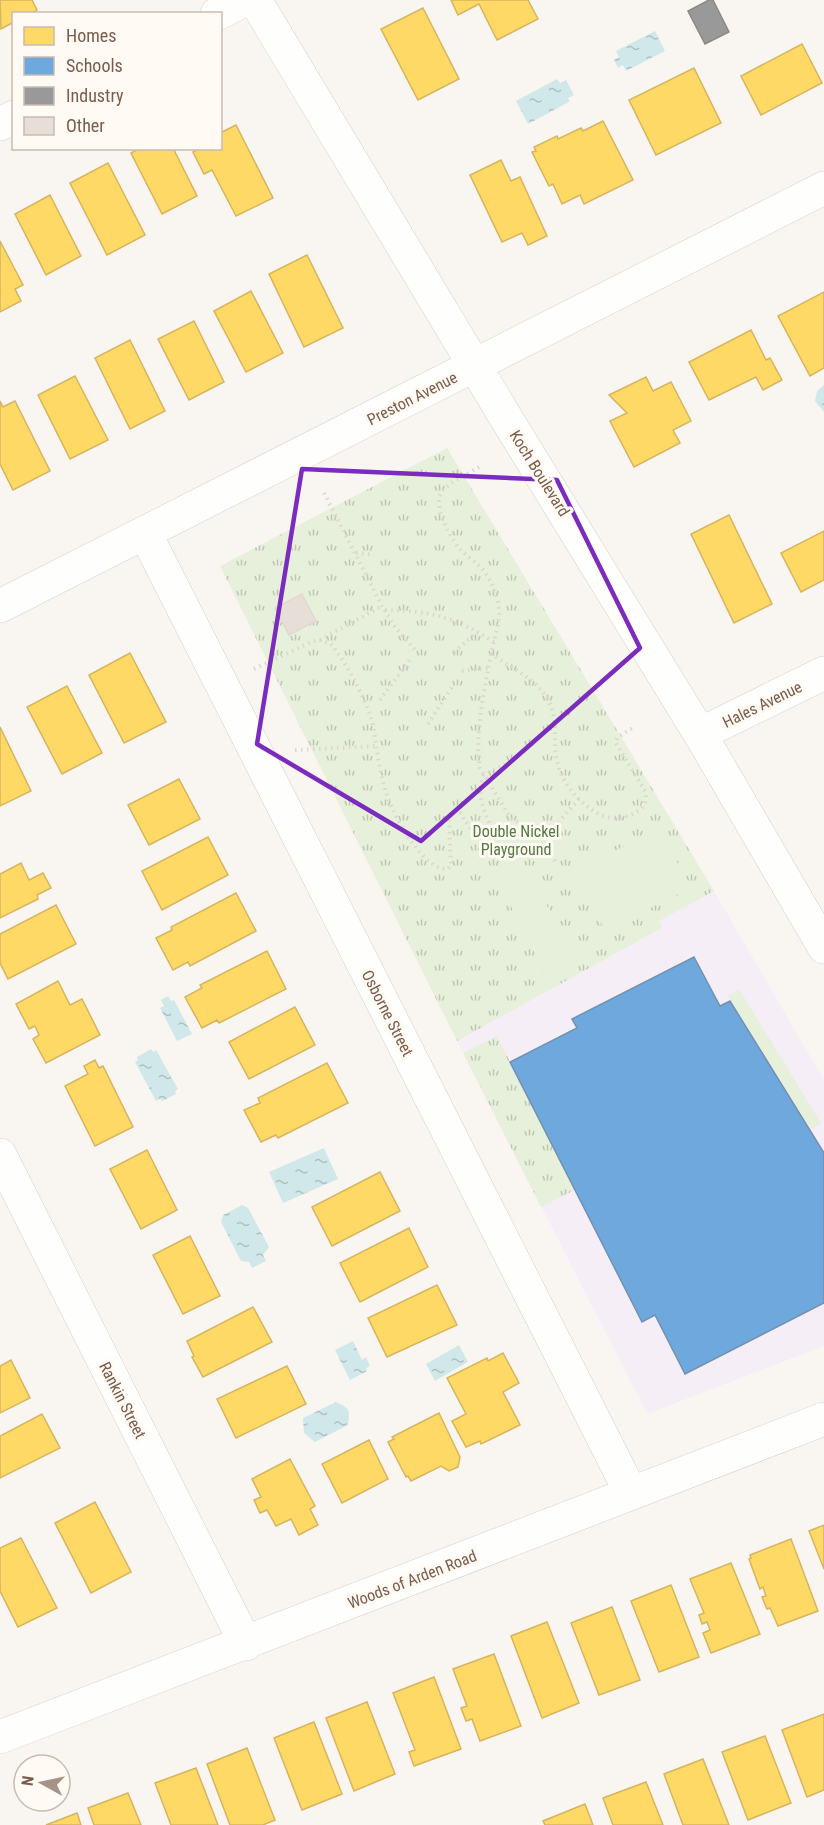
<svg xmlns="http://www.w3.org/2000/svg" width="824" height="1825" viewBox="0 0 824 1825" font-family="'Roboto Condensed',sans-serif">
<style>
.education{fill:#f6eef6}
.grass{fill:url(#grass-tufts)}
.pitch{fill:#e7f0db}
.water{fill:url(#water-ripples)}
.homes{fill:#ffd966;stroke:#d7b45e;stroke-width:1.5}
.schools{fill:#6fa8dc;stroke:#7291b1;stroke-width:1.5}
.industry{fill:#999;stroke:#908782;stroke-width:1.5}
.building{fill:#e6ded7;stroke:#e2d8d2;stroke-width:1.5}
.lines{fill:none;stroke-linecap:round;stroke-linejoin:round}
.street-casing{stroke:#d7d1cb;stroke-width:34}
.path{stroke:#dcd5d0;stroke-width:4;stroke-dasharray:1.5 4.5;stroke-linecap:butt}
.street{stroke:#fefefd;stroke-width:33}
.marked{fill:none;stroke:#7b2cbf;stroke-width:4.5;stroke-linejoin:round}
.labels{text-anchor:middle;stroke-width:6;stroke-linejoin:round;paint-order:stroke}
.street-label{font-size:16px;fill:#7a5c4d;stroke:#fffaf3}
.park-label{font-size:16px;fill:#537a41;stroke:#fffaf3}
</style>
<defs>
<pattern id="grass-tufts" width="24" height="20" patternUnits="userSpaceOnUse" patternTransform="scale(1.5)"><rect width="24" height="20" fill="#e7f0db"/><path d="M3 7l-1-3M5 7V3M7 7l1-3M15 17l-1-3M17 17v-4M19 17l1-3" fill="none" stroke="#c0c6b4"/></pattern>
<pattern id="water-ripples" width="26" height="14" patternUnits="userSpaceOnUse" patternTransform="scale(1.5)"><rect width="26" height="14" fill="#d0e8ea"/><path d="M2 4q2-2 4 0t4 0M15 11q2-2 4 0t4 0" fill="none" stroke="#aebfc0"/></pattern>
</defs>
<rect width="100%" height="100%" fill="#f9f5f0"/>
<polygon class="education" points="714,891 824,1080 824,1346 647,1414 457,1041 661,929 658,921"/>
<g class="grass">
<polygon points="447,448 714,891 659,921 662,928 457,1041 220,566"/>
<polygon points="497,1036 575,1190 541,1207 463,1053"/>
</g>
<g class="pitch">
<polygon points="660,828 690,888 605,931 575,871"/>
<polygon points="526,865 576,962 547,977 497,879"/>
<polygon points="739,989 821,1123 811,1130 728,996"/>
</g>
<g class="water">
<polygon points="655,31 665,51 626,71 623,65 618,68 614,60 619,57 616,51"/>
<polygon points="557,79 560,83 566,80 574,95 568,98 569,102 528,124 516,101"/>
<polygon points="824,385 824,412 815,401 817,391"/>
<polygon points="168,996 171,1001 174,1000 192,1034 177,1041 160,1008 164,1006 161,1000"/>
<polygon points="151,1049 153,1052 156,1050 178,1089 175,1091 176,1094 162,1101 160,1099 156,1101 135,1062 138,1060 137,1057"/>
<polygon points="324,1148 338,1179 283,1203 269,1172"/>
<polygon points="242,1205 248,1208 269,1247 263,1255 266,1261 252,1268 249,1262 241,1261 221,1222 223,1215"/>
<polygon points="353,1341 362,1360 366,1357 370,1366 366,1368 367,1371 350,1380 335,1350"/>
<polygon points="459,1345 468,1362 435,1381 426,1364"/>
<path d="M336,1402C350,1409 350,1409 348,1425L315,1442L304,1433L303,1418Z"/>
</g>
<g class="homes">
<polygon points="0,0 32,0 37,10 31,14 14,14 14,22 1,29"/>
<polygon points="451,0 528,0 538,19 497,40 479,4 458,15"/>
<polygon points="423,8 459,79 418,100 381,29"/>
<polygon points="802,44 822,83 761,115 741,76"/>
<polygon points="694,68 721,123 656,155 629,100"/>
<polygon points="603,121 633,180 584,204 580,195 562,204 553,184 549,186 532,152 536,151 534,147 557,136 558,139 581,128 583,131"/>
<polygon points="236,125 273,198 236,216 212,170 204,174 193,152 200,148 220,148 220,133"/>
<polygon points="140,148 173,148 197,196 162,214 131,153"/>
<polygon points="501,160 511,181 520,177 547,236 528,245 522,233 502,242 470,175"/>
<polygon points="108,163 145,235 107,255 70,183"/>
<polygon points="50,195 81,256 46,275 15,214"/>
<polygon points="0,241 23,285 15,289 21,301 0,312"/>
<polygon points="307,255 343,328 304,347 269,274"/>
<polygon points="251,291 283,353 246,372 214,311"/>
<polygon points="824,292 824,368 810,376 778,316"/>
<polygon points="194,321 224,382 189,400 158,339"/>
<polygon points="751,330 766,360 770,358 782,380 763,390 756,377 709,400 689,362"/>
<polygon points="130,340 165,411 130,429 95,358"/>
<polygon points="75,376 108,440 70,459 38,395"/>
<polygon points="646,377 653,391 671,382 691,421 673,430 680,443 634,467 610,421 627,413 609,395"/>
<polygon points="0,401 3,407 15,401 50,471 13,490 0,464"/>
<polygon points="729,515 772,604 734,623 691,534"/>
<polygon points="824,531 824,580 801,592 781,553"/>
<polygon points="130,653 166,722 124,743 89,675"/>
<polygon points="67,686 102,753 62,774 27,707"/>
<polygon points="0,727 31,791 0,806"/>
<polygon points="179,779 200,819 149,845 128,805"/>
<polygon points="208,837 228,875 162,910 142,871"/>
<polygon points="21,863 29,880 43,873 51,888 37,895 38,899 0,918 0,874"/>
<polygon points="236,893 256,931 190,966 188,962 173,970 156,938 172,930 171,927"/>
<polygon points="56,905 76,944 8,979 0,963 0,934"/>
<polygon points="267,951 286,989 219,1023 217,1020 202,1028 185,997 202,988 200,985"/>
<polygon points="58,981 70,1005 82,999 100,1035 46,1063 33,1039 39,1035 35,1026 29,1029 16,1004"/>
<polygon points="295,1007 315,1045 249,1079 229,1042"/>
<polygon points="95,1060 99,1068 103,1066 133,1127 95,1146 65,1086 88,1074 84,1066"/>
<polygon points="327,1063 348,1103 278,1138 276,1135 261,1142 244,1110 260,1103 258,1098"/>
<polygon points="147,1150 177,1210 141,1229 110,1169"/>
<polygon points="380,1172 400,1211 332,1246 312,1207"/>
<polygon points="409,1228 428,1267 360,1302 340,1263"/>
<polygon points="190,1236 220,1296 183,1314 153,1255"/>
<polygon points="437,1285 457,1325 387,1357 368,1318"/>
<polygon points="253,1307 272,1342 203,1377 192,1357 194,1356 187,1341"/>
<polygon points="503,1353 519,1383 503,1392 520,1425 481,1444 480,1441 466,1447 452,1421 466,1414 447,1378 487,1358 488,1361"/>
<polygon points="11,1360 30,1398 0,1413 0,1366"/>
<polygon points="287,1366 306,1404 236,1438 217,1399"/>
<polygon points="439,1413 460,1457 458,1467 449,1471 441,1466 411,1481 408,1476 406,1477 388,1442 394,1439 392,1437"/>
<polygon points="42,1414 60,1448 0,1478 0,1436"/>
<polygon points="369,1440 388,1479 342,1503 322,1464"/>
<polygon points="290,1459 315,1506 310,1509 318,1525 299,1535 291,1519 276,1526 267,1510 260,1513 254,1500 261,1497 252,1479"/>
<polygon points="95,1502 131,1572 91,1593 55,1523"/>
<polygon points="824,1525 824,1569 809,1531"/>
<polygon points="21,1538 57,1608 18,1627 0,1591 0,1548"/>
<polygon points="791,1539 818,1611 778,1626 770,1608 767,1609 762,1597 766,1596 763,1587 760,1589 749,1559 751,1558 750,1555"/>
<polygon points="731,1563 760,1634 711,1653 703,1633 710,1630 707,1622 702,1624 699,1615 704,1613 690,1579"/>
<polygon points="671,1585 699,1657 659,1672 631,1601"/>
<polygon points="612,1607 640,1680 599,1695 571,1623"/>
<polygon points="547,1622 579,1703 542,1718 511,1636"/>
<polygon points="494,1654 521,1726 480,1741 472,1719 466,1721 461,1708 467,1706 453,1669"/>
<polygon points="434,1677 461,1749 414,1766 409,1752 415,1750 393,1693"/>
<polygon points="367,1702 395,1774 354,1791 326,1718"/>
<polygon points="824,1714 824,1790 807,1797 782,1730"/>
<polygon points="314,1722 342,1794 302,1810 274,1738"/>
<polygon points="765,1736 791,1803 748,1820 722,1752"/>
<polygon points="247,1748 275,1820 263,1825 230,1825 207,1764"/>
<polygon points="703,1759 729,1825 683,1825 664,1774"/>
<polygon points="196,1768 218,1825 171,1825 155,1783"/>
<polygon points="646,1782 663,1825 613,1825 603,1798"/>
<polygon points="128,1793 141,1825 94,1825 88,1808"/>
<polygon points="585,1804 593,1825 545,1825 543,1821"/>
<polygon points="77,1813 81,1825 46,1825"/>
</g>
<polygon class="schools" points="694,957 720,1006 730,1001 824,1153 824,1303 685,1374 655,1315 642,1322 510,1062 577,1028 572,1019"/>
<polygon class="industry" points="709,0 713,0 729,32 705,44 688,11"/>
<polygon class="building" points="302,594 316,621 289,635 275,608"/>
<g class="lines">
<defs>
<g id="street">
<polyline points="255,0 503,413 700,734 824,947"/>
<polyline points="217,14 244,0"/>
<polyline points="0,124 14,117"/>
<polyline points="145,533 631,1493"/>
<polyline points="0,606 824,188"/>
<polyline points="700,734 824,673"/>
<polyline points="0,1155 246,1644"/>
<polyline points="0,1737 824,1419"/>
</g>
</defs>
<use href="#street" class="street-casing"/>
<g class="path">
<path d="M479,467C468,474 453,480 444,489C430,502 449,535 458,547C466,556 477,562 485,572C491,581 495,590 498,601C502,619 494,637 491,655C485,685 474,738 480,768L510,817L521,824L551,834"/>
<polyline points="324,493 382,606 395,627 415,650"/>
<polyline points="356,553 374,555"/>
<path d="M385,610C432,611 454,617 494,642"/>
<polyline points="320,640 382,606"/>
<polyline points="454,652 477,632"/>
<path d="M491,653C510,669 534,676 547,699C556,713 555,728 555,743C555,773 570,795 595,812C608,820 625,820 638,811C645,806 647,800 645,791L615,742L618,737L634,727"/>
<path d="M254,669L311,642L319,640L331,644C346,663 360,689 369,712C375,727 375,742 378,758C383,792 396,823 418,850C426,859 435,869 448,869L451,865L449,819L453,811L460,813L483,847L489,849L494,846C498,827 471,802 484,775L505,764"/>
<polyline points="462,671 488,668"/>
<polyline points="380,700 411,658"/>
<polyline points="428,724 454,684"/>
<polyline points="295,750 376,746"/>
<path d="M555,861C553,857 550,853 549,848C545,833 570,810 579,799"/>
</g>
<use href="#street" class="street"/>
</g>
<path class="marked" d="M302,469L557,480L640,648L421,841L257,744Z"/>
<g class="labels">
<g class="street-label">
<text transform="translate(412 398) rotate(-27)" y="6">Preston Avenue</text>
<text transform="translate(540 473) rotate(58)" y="6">Koch Boulevard</text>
<text transform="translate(762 704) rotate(-26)" y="6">Hales Avenue</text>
<text transform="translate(388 1013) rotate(63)" y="6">Osborne Street</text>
<text transform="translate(123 1400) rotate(63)" y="6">Rankin Street</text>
<text transform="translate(412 1579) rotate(-21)" y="6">Woods of Arden Road</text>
</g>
<g class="park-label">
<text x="516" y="837">Double Nickel<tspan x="516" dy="18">Playground</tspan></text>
</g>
</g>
<rect x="12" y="12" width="210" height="138" fill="#fffaf3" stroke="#cabbb1" stroke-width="1.5"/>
<rect x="24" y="27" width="30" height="18" fill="#ffd966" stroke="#cabbb1" stroke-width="1.5"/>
<text x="66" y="42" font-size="18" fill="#7a5c4d">Homes</text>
<rect x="24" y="57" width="30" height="18" fill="#6fa8dc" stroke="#cabbb1" stroke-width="1.5"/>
<text x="66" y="72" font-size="18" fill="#7a5c4d">Schools</text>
<rect x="24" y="87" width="30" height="18" fill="#999999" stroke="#cabbb1" stroke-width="1.5"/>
<text x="66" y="102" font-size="18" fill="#7a5c4d">Industry</text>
<rect x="24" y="117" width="30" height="18" fill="#e6ded7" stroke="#cabbb1" stroke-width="1.5"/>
<text x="66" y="132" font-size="18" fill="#7a5c4d">Other</text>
<g transform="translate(42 1783) rotate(278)"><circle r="28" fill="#fffaf3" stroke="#cabbb1" stroke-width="1.5"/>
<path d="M0-4.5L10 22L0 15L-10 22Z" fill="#a69286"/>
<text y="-9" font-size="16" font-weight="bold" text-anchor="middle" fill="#7a5c4d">N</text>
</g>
</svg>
